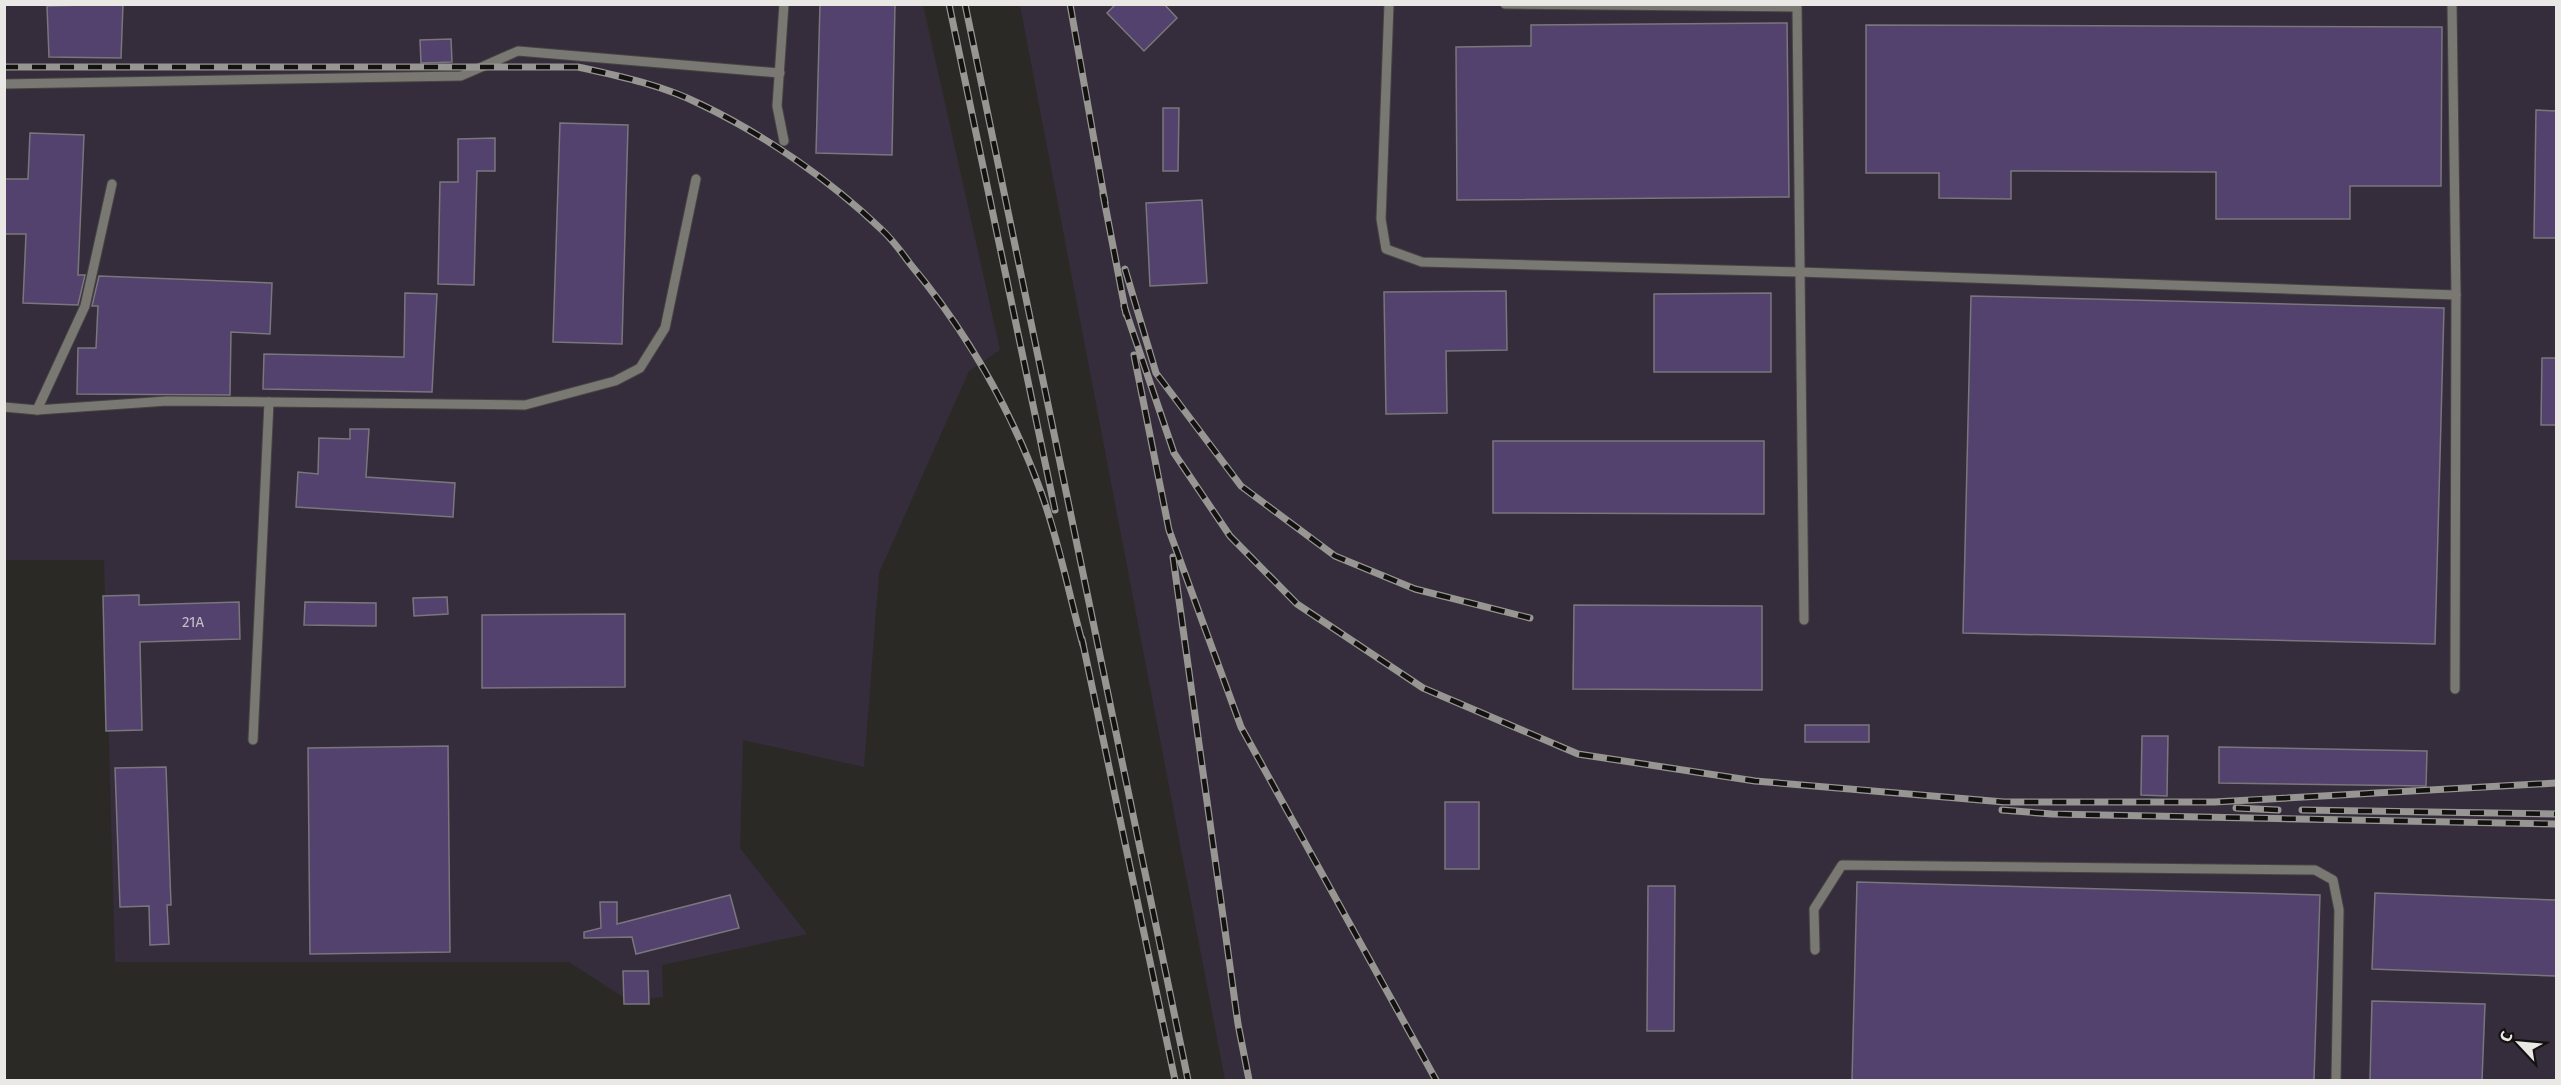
<svg xmlns="http://www.w3.org/2000/svg" width="2561" height="1085" viewBox="0 0 2561 1085" font-family="'Fira Sans',sans-serif">
<style>
.industrial{fill:#352d3c}
.building{fill:#53416e;stroke:#79777c;stroke-width:1.5}
.lines{fill:none;stroke-linecap:round;stroke-linejoin:round}
.service-casing{stroke:#474542;stroke-width:11}
.service{stroke:#7a7873;stroke-width:9}
.rail-casing{stroke:#979692;stroke-width:7}
.rail{stroke:#131210;stroke-width:4.5;stroke-dasharray:14;stroke-linecap:butt}
.labels{text-anchor:middle;stroke-width:5;stroke-linejoin:round;paint-order:stroke}
.number-label{font-size:15px;fill:#c4bec7}
</style>
<rect width="100%" height="100%" fill="#2b2925"/>
<g class="industrial">
<polygon points="4,5 923,5 1000,350 969,371 879,573 864,767 743,740 740,848 807,934 662,965 663,997 629,1001 569,962 115,962 104,560 5,560"/>
<polygon points="1020,5 2556,5 2556,1080 1225,1080"/>
</g>
<g class="building">
<polygon points="123,4 121,58 49,57 47,6"/>
<polygon points="820,4 895,4 892,155 816,153"/>
<polygon points="1116,4 1164,4 1177,18 1144,51 1107,13"/>
<polygon points="1787,23 1789,197 1457,200 1456,47 1531,46 1531,25"/>
<polygon points="1866,25 2442,27 2441,186 2350,186 2350,219 2216,219 2216,172 2011,171 2011,199 1939,198 1939,173 1866,173"/>
<polygon points="451,39 452,62 421,63 420,40"/>
<polygon points="1163,108 1179,108 1178,171 1163,171"/>
<polygon points="2536,110 2556,111 2556,238 2534,238"/>
<polygon points="560,123 628,125 622,344 553,342"/>
<polygon points="30,133 84,135 78,275 85,275 78,305 23,303 26,234 4,234 4,179 28,179"/>
<polygon points="495,138 495,171 477,171 474,285 438,284 440,182 458,182 458,139"/>
<polygon points="1202,200 1207,283 1150,286 1146,203"/>
<polygon points="99,276 272,283 270,334 231,332 230,395 77,394 78,348 96,348 98,306 92,306"/>
<polygon points="1506,291 1507,350 1446,351 1447,413 1386,414 1384,292"/>
<polygon points="405,293 437,294 432,392 263,389 264,354 404,357"/>
<polygon points="1771,293 1771,372 1654,372 1654,294"/>
<polygon points="1971,296 2444,308 2435,644 1963,633"/>
<polygon points="2542,358 2556,358 2556,425 2541,425"/>
<polygon points="350,429 369,429 366,477 455,483 453,517 296,507 298,472 318,474 319,438 350,439"/>
<polygon points="1493,441 1764,441 1764,514 1493,513"/>
<polygon points="139,595 139,605 239,602 240,639 140,642 142,730 106,731 103,596"/>
<polygon points="447,597 448,614 414,616 413,598"/>
<polygon points="305,602 376,603 376,626 304,625"/>
<polygon points="1574,605 1762,606 1762,690 1573,689"/>
<polygon points="625,614 625,687 482,688 482,615"/>
<rect x="1805" y="725" width="64" height="17"/>
<polygon points="2142,736 2168,736 2167,796 2141,795"/>
<polygon points="448,746 450,952 310,954 308,748"/>
<polygon points="2219,747 2427,751 2426,786 2219,783"/>
<polygon points="166,767 171,905 167,905 169,944 150,945 149,906 120,907 115,768"/>
<rect x="1445" y="802" width="34" height="67"/>
<polygon points="1857,882 2320,895 2314,1080 1852,1080"/>
<polygon points="1648,886 1675,886 1674,1031 1647,1031"/>
<polygon points="2375,893 2556,900 2556,976 2372,969"/>
<polygon points="730,895 739,928 636,954 632,937 584,938 584,932 601,928 600,902 617,902 617,924"/>
<polygon points="623,971 648,971 649,1004 624,1004"/>
<polygon points="2372,1001 2485,1004 2482,1080 2370,1080"/>
</g>
<g class="lines">
<defs>
<g id="service">
<polyline points="784,4 777,106 784,141"/>
<polyline points="1389,4 1381,219 1386,249 1422,262 1800,272 1804,620"/>
<polyline points="1505,4 1797,7 1800,272 2456,295 2452,4"/>
<polyline points="4,84 461,76 518,51 780,73"/>
<polyline points="269,402 525,405 615,381 640,368 665,328 696,179"/>
<polyline points="4,407 37,410 85,306 112,184"/>
<polyline points="37,410 167,401 269,402 253,740"/>
<polyline points="2455,689 2456,295"/>
<polyline points="1815,950 1814,909 1842,865 2315,870 2333,880 2339,910 2336,1080"/>
</g>
</defs>
<use href="#service" class="service-casing"/>
<use href="#service" class="service"/>
<defs>
<g id="rail">
<polyline points="949,4 1055,510"/>
<polyline points="965,4 1188,1080"/>
<polyline points="1070,4 1105,202"/>
<path d="M4,67H578C619,76 662,85 700,104C765,135 830,180 882,230C893,240 902,253 911,265C967,332 1011,410 1041,492C1059,541 1069,595 1083,645"/>
<polyline points="1103,194 1126,314"/>
<polyline points="1125,269 1156,373 1241,486 1335,556 1415,589 1530,618"/>
<polyline points="1124,306 1174,453 1230,536 1297,604 1423,688 1578,754 1755,781 2004,802 2214,802 2556,783"/>
<polyline points="1134,355 1169,530 1241,727 1436,1080"/>
<polyline points="1173,557 1238,1024 1249,1080"/>
<polyline points="1082,639 1175,1080"/>
<polyline points="2236,808 2278,810"/>
<polyline points="2002,810 2052,814 2556,824"/>
<polyline points="2302,810 2556,814"/>
</g>
</defs>
<use href="#rail" class="rail-casing"/>
<use href="#rail" class="rail"/>
</g>
<g class="labels">
<g class="number-label">
<text x="193" y="627">21А</text>
</g>
</g>
<rect width="2561" height="1085" fill="none" stroke="#e9e8e5" stroke-width="12"/>
<g transform="translate(2519 1043) rotate(296)" stroke="#131210" stroke-width="4.5" paint-order="stroke">
<path d="M0-4.5L10 22L0 15L-10 22Z" fill="#e9e8e5"/>
<text y="-9" font-size="16" font-weight="bold" text-anchor="middle" fill="#e9e8e5">С</text>
</g>
</svg>
